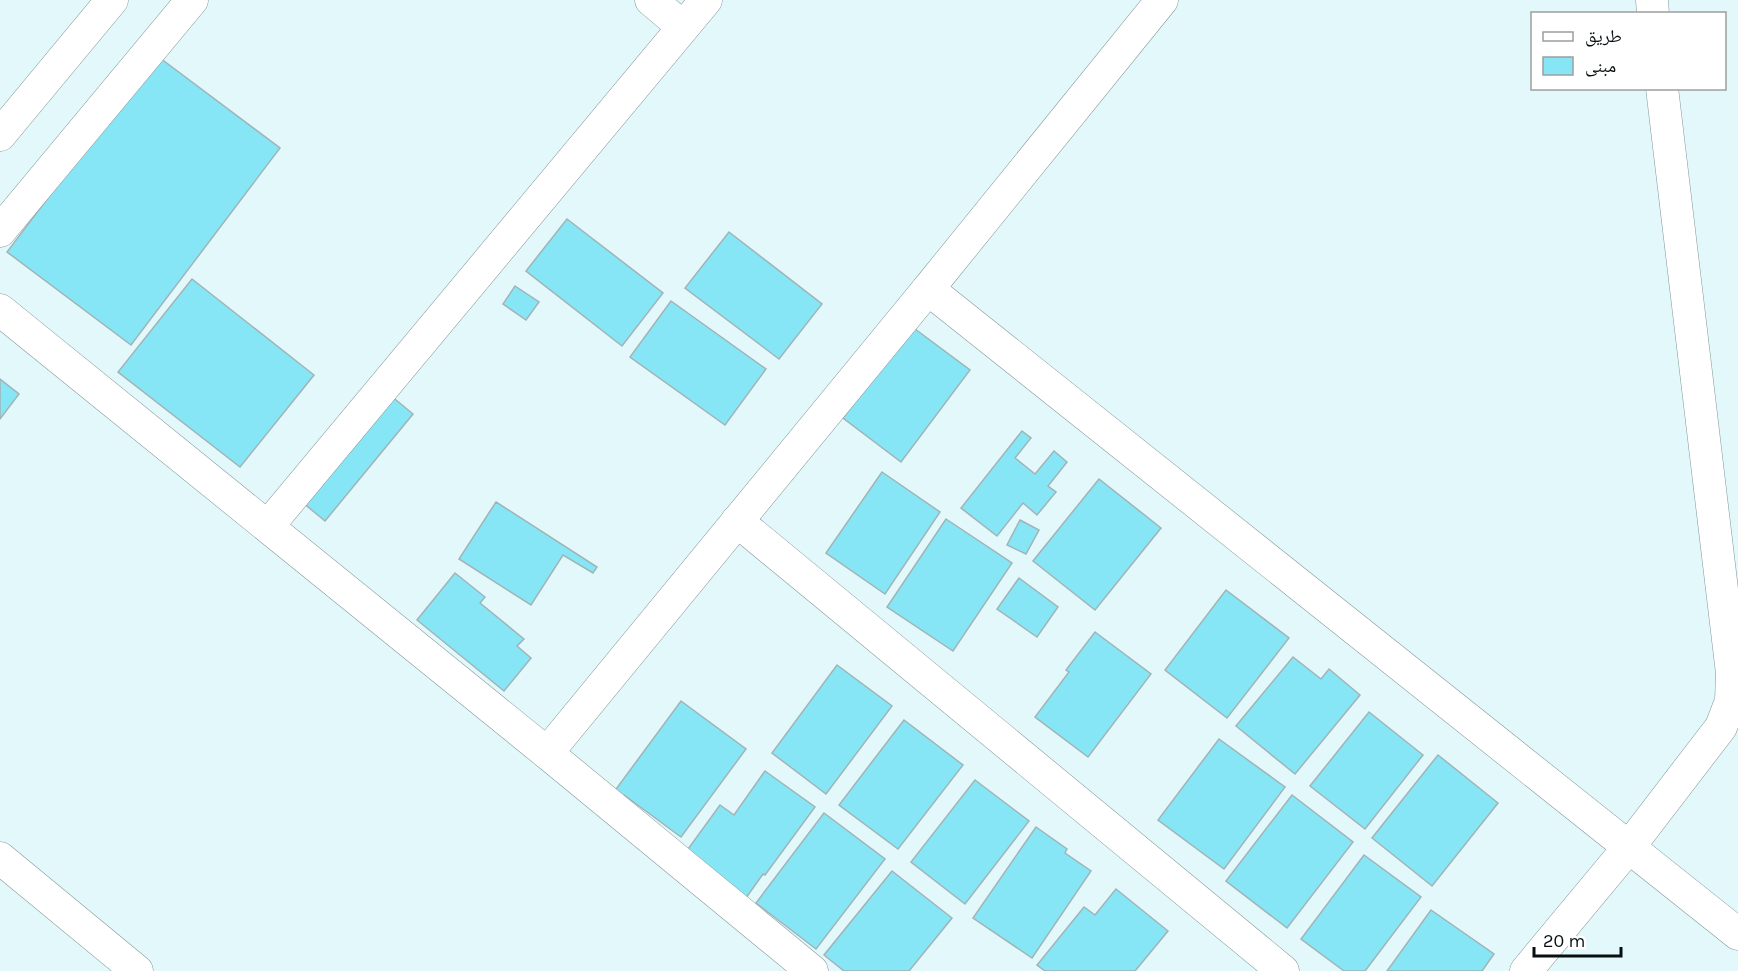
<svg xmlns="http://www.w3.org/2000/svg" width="1738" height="971" viewBox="0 0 1738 971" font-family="Karla,'Noto Naskh Arabic',sans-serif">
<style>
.building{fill:#87e6f6;stroke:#a0b4b7;stroke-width:1.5}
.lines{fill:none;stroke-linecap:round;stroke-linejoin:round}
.minor-casing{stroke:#83969a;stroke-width:33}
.minor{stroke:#fff;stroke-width:32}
</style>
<rect width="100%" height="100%" fill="#e3f8fb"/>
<g class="building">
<polygon points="156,55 280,148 131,345 7,252"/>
<polygon points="567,219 663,293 622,346 526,271"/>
<polygon points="729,232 822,304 779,359 685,288"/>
<polygon points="192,279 314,375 240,467 118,372"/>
<polygon points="515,286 539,302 526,320 503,304"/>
<polygon points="671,301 766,369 725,425 630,357"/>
<polygon points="911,326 970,370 901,462 843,418"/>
<polygon points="0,379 19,394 0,419"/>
<polygon points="384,390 413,414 325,521 296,497"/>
<polygon points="1022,431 1031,438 1015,458 1035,474 1054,451 1067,462 1048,486 1056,492 1037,515 1023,503 997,536 961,508"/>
<polygon points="882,472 940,512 885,594 826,553"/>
<polygon points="1099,479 1161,528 1095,610 1033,561"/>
<polygon points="496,502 597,567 593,573 563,555 531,605 459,559"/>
<polygon points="946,519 1012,563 953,651 887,607"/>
<polygon points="1020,520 1039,530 1026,554 1007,545"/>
<polygon points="455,573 485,597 480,603 524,639 517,646 531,658 504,691 417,620"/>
<polygon points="1019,578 1058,607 1037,637 997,609"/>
<polygon points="1226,590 1289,638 1227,718 1165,670"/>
<polygon points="1095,632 1151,674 1088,757 1035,717 1069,672 1066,670"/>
<polygon points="1293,657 1321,679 1329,669 1360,695 1295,774 1236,726"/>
<polygon points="837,665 892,706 826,794 772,753"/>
<polygon points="681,701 746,749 681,837 624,795 616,806 608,800"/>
<polygon points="1369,712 1423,755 1365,829 1310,786"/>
<polygon points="904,720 963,765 898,849 839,805"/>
<polygon points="1219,739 1285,787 1224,869 1158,820"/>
<polygon points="1438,755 1498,803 1432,886 1372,838"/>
<polygon points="765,771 815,807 765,875 763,874 741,905 680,860 720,805 734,815"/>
<polygon points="975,780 1029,821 965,904 911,862"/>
<polygon points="1292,795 1353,842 1287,928 1226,881"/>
<polygon points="824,813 885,859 816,949 756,903"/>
<polygon points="1036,827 1067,849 1065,853 1091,871 1032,958 973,918"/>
<polygon points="1364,855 1421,897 1365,971 1344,971 1301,939"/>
<polygon points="892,871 952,918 909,971 844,971 824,955"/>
<polygon points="1116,889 1168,931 1135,971 1045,971 1037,965 1084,907 1095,915"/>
<polygon points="1431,910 1494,954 1482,971 1387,971"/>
</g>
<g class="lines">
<defs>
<g id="minor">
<polyline points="651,0 683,27"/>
<polyline points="1652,0 1653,14"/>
<polyline points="0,135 112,0"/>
<polyline points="0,231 192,0"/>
<polyline points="928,289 1162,0"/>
<polyline points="0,310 547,753 928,289 1738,934"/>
<polyline points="737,521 1283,971"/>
<polyline points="268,526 706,0"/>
<polyline points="547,753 812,971"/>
<polyline points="0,858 137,971"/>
<polyline points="1526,971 1629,847 1721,727 1731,701 1732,673 1662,88"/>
</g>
</defs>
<use href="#minor" class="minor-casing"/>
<use href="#minor" class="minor"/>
</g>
<rect x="1531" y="12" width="195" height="78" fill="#ffffff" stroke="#9c9f9f" stroke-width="1.5"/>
<rect x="1543" y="32" width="30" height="9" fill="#ffffff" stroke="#9c9f9f" stroke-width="1.5"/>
<text x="1585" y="42" font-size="18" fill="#080f10">طريق</text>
<rect x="1543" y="57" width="30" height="18" fill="#87e6f6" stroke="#9c9f9f" stroke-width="1.5"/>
<text x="1585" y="72" font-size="18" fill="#080f10">مبنى</text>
<path d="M1534 947v9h87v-9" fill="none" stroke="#080f10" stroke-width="3"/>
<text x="1543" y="947" font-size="18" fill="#080f10" stroke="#ffffff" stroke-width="4.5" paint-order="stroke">20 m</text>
</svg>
